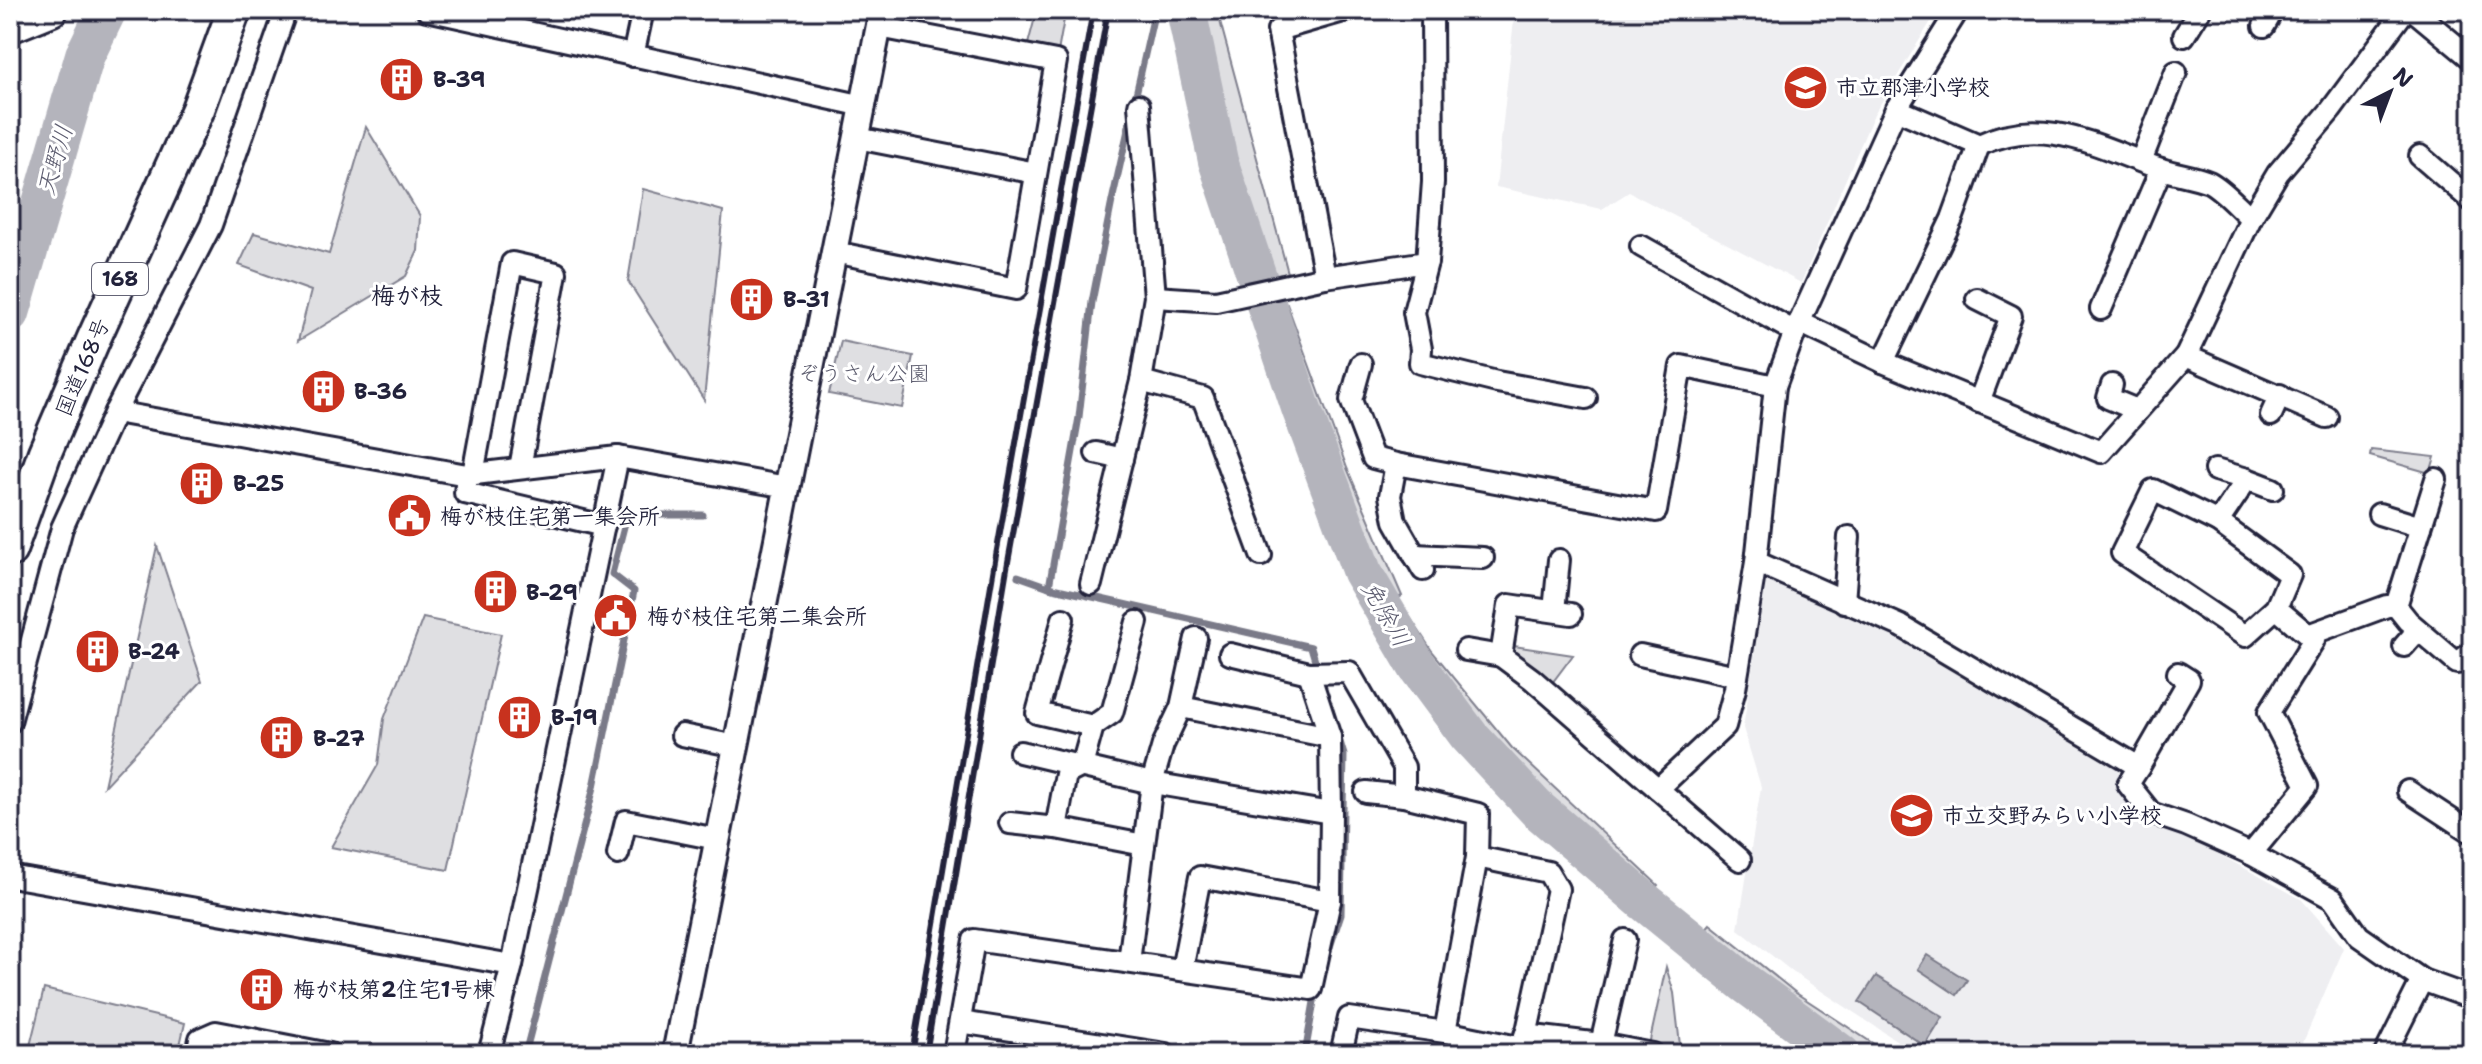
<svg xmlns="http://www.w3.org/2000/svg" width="2482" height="1064" viewBox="0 0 2482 1064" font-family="'Shantell Sans','Klee One',sans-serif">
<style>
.built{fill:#eeeef1}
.green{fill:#dfdfe2;stroke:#80808e;stroke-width:2}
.water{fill:#b4b4bc;stroke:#7a7a88;stroke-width:2}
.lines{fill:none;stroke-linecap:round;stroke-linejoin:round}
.stream{stroke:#7a7a88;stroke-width:7}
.river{stroke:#b4b4bc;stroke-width:40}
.minor-casing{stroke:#22223b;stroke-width:26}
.tertiary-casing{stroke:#22223b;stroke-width:30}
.primary-casing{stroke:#22223b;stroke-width:36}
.trunk-casing{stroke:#22223b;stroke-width:38}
.minor{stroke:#fff;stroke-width:20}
.tertiary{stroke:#fff;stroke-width:24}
.primary{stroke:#fff;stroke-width:30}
.trunk{stroke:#fff;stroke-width:32}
.rail{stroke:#22223b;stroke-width:6}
.labels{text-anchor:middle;stroke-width:6;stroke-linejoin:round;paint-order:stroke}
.shield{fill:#fff;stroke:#646476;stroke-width:2}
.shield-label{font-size:20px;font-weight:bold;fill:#22223b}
.poi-label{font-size:22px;font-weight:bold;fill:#22223b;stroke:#fff;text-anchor:start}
.street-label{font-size:22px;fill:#22223b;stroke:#fff}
.park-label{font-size:22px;fill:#5b5b6d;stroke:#fff}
.water-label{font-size:24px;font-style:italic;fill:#5c5c6f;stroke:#fff}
.neighbourhood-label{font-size:24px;font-weight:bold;fill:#22223b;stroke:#fff}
</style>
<rect width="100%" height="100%" fill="#fff"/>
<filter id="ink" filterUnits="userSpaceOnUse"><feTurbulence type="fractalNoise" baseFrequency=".0125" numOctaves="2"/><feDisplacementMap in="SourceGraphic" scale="16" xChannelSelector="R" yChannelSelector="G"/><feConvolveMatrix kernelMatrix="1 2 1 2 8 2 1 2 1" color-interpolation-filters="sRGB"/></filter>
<g filter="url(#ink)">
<g class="built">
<polygon points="1515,10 1938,10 1874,114 1801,283 1629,192 1602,209 1496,187"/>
<polygon points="1766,580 1899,638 2117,764 2123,784 2150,817 2301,899 2344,948 2298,1054 1917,1054 1794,973 1738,929 1761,787 1743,728"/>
</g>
<g class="green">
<polygon points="1037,10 1065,14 1058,52 1028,44"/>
<polygon points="1192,10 1217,10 1288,273 1260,278 1223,163"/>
<polygon points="366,127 420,216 418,251 406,276 298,341 311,291 239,265 254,233 329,254"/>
<polygon points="643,189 723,211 704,400 628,281"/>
<path d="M1287,304L1347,468L1402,596L1387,604C1337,509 1304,407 1271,306Z"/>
<polygon points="841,341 913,356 902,408 829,394"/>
<polygon points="2371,450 2435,457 2430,473 2370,456"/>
<polygon points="157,546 202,681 104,786"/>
<polygon points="1406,611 1432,651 1512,748 1658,885 1647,898 1543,805 1472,736 1394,619"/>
<polygon points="423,618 501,634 448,870 331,847 378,765 384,719"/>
<polygon points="1514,646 1573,655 1549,687 1513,655"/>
<polygon points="1710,924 1796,993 1889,1054 1849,1054 1756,987 1698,938"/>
<polygon points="1666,967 1674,993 1681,1054 1647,1054"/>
<polygon points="44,989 185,1023 178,1054 28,1054"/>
</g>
<g class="water">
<polygon points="1927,955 1967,980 1957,995 1918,969"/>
<polygon points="1876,976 1943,1017 1925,1046 1859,1002"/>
</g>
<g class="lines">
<g class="stream">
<polyline points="1018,576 1049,587 1311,647 1318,670"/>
<polyline points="1049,587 1079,417 1092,302 1112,201 1155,10"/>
<polyline points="1327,956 1341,914 1344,755 1338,735"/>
<polyline points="525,1054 594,787 634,591 612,574 627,515 703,515"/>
<polyline points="1305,1054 1316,990"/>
</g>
<g class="river">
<polyline points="1186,10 1218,161 1301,408 1362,572 1417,666 1469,736 1536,808 1645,902 1746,984 1841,1054"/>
<polyline points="10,313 85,55 107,10"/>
</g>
<defs>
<g id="minor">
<polyline points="427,10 864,106"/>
<polyline points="2413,10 2472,59"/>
<polyline points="2264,26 2273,10"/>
<polyline points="2184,36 2200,10"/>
<polyline points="633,56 643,10"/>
<polyline points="857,138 1036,173"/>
<polyline points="2420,156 2472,201"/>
<polyline points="2141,161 2176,72"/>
<polyline points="2251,218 2278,173 2331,110 2405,10"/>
<polyline points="1641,246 1795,332"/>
<polyline points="834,252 1016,289 1056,61 879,27"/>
<polyline points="1427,262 1414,312 1421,349 1420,363 1497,382 1586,398"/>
<polyline points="1325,277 1278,30 1347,10"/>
<polyline points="1155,297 1216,301 1325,277 1427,262 1433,182 1432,10"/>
<polyline points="1977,299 2011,316 1979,402"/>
<polyline points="2101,309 2161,169"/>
<path d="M1799,322L1883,362L2101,452L2186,356L2251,218C2238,207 2224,190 2209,182C2194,176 2176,174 2161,169C2100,148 2044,113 1979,145L1896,109"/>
<polyline points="2186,356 2327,417"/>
<polyline points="1883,362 1952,219 1979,145"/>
<polyline points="1361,364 1351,400 1373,458 1396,464"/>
<polyline points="1141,381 1203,398 1261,555"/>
<polyline points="2112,385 2108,398 2137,410"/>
<polyline points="115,412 467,475 618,457 787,487"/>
<polyline points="2271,415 2280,395"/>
<polyline points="1096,453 1122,459"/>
<polyline points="2215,470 2247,479 2218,522"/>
<polyline points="473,474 512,263 556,273 520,468"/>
<polyline points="467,475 465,493 604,526"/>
<polyline points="2247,479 2273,489"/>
<polyline points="2379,514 2421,527"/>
<polyline points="1414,555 1483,558"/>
<polyline points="1756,562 1775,386 1795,332 1896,109 1958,10"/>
<polyline points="1423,570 1395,521 1390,496 1396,464 1656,511 1681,366 1775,386"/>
<polyline points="1091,584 1141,381 1155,297 1139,105"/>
<polyline points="1844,602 1849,537"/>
<polyline points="2396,606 2436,479"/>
<polyline points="1554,611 1559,560"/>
<polyline points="1063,619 1037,713 1093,726 1112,713 1137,622"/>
<polyline points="2308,635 2387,606 2396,606 2408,621 2457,663 2472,652"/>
<polyline points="2404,646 2418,630"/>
<polyline points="1466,650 1501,656 1532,679 1658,789 1725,726 1735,689 1756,562 1901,626 2139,767 2128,784 2151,813 2186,825 2251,854 2333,899 2359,936 2422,980 2472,998"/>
<polyline points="1230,654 1309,673 1349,672 1404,767 1404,796 1478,814 1477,857 1445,1032"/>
<polyline points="1640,655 1737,676"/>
<polyline points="1501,656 1509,605 1571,614"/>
<polyline points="1181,707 1330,737"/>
<polyline points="10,722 62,528 115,412 211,225 286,10"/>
<polyline points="1093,726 1082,766 1066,774 1056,828 1144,845"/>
<polyline points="682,735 736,746"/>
<polyline points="1020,752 1152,783 1331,813"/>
<polyline points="2139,767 2189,680 2178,673"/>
<polyline points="1658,789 1740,860"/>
<polyline points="2408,791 2472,833"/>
<polyline points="1366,792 1404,796"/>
<polyline points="1010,823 1056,828"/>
<polyline points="618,854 626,821 717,839"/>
<polyline points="2251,854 2307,786 2269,712 2314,640 2276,608 2290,575 2218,522 2153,490 2122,553 2245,636 2276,608"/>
<polyline points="1477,857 1548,872 1558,889 1522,1054"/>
<polyline points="10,876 512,965 618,457"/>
<polyline points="1625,940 1601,1044 1653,1054"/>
<polyline points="1129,962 1152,783 1163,745 1181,707 1196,638"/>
<polyline points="1182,970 1200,877 1330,901"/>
<polyline points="960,1022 1166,1054"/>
<polyline points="1525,1035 1601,1044 1600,1054"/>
<polyline points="197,1054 200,1039 216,1032 330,1054"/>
<polyline points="489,1054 512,965"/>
<polyline points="954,1054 974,940 1311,989 1330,901 1331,813 1330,737 1309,673"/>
<polyline points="1341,1054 1349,1018 1445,1032 1523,1048"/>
<polyline points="2385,1054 2422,980"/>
</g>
<polyline id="tertiary" points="675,1054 882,10"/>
<polyline id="primary" points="10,27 52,10"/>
<polyline id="trunk" points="10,550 45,452 94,338 198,109 234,10"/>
</defs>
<use href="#minor" class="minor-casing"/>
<use href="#tertiary" class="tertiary-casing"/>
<use href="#primary" class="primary-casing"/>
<use href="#trunk" class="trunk-casing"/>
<use href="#minor" class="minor"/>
<use href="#tertiary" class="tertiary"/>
<use href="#primary" class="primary"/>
<use href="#trunk" class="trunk"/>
<g class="rail">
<polyline points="912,1054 995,561 1093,10"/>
<polyline points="926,1054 1008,562 1108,10"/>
</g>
</g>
</g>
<defs>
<symbol id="building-disc" viewBox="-11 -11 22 22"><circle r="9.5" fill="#c8321e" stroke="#fff"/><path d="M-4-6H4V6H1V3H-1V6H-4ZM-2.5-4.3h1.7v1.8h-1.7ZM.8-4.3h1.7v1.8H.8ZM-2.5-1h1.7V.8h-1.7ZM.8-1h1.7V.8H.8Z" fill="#fff"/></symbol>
<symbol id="school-disc" viewBox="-11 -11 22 22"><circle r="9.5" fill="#c8321e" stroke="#fff"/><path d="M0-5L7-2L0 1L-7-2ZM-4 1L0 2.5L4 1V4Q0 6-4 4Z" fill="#fff"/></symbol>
<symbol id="civic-disc" viewBox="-11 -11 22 22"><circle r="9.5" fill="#c8321e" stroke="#fff"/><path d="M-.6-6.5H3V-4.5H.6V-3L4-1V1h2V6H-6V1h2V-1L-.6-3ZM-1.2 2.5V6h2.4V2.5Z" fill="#fff"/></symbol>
</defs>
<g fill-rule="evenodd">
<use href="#building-disc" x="376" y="54" width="51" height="51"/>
<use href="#school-disc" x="1780" y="62" width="51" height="51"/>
<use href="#building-disc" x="726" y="274" width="51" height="51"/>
<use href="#building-disc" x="298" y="366" width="51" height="51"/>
<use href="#building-disc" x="176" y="458" width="51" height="51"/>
<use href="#civic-disc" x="384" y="490" width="51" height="51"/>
<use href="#building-disc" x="470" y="566" width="51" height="51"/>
<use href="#civic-disc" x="590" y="590" width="51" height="51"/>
<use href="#building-disc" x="72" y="626" width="51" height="51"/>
<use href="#building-disc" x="494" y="692" width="51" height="51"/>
<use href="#building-disc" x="256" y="712" width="51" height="51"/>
<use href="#school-disc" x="1886" y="790" width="51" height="51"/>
<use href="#building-disc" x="236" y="964" width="51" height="51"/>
</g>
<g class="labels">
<rect class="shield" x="92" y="263" width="56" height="32" rx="6"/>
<g class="shield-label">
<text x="120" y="286">168</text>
</g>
<g class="poi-label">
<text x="433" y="87">B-39</text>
<text x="1836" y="95">市立郡津小学校</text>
<text x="783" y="307">B-31</text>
<text x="354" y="399">B-36</text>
<text x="233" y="491">B-25</text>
<text x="440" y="524">梅が枝住宅第一集会所</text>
<text x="526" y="600">B-29</text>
<text x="647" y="624">梅が枝住宅第二集会所</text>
<text x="128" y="659">B-24</text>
<text x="551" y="725">B-19</text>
<text x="313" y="746">B-27</text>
<text x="1942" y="823">市立交野みらい小学校</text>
<text x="293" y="997">梅が枝第2住宅1号棟</text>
</g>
<g class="street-label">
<text transform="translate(82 367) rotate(-67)" y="8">国道168号</text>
</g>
<g class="park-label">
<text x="864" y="381">ぞうさん公園</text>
</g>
<g class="water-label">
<text transform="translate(55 160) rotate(-74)" y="8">天野川</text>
<text transform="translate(1386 614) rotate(60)" y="8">免除川</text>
</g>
<g class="neighbourhood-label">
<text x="407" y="304">梅が枝</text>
</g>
</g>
<rect width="2482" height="1064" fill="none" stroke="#fff" stroke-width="40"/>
<rect x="20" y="20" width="2442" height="1024" fill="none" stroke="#22223b" stroke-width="3" filter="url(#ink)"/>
<g transform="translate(2390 92) rotate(42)" stroke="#ffffff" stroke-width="6" paint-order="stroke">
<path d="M0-6L14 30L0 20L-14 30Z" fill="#22223b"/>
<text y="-12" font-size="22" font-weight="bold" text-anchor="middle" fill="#22223b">N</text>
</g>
</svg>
